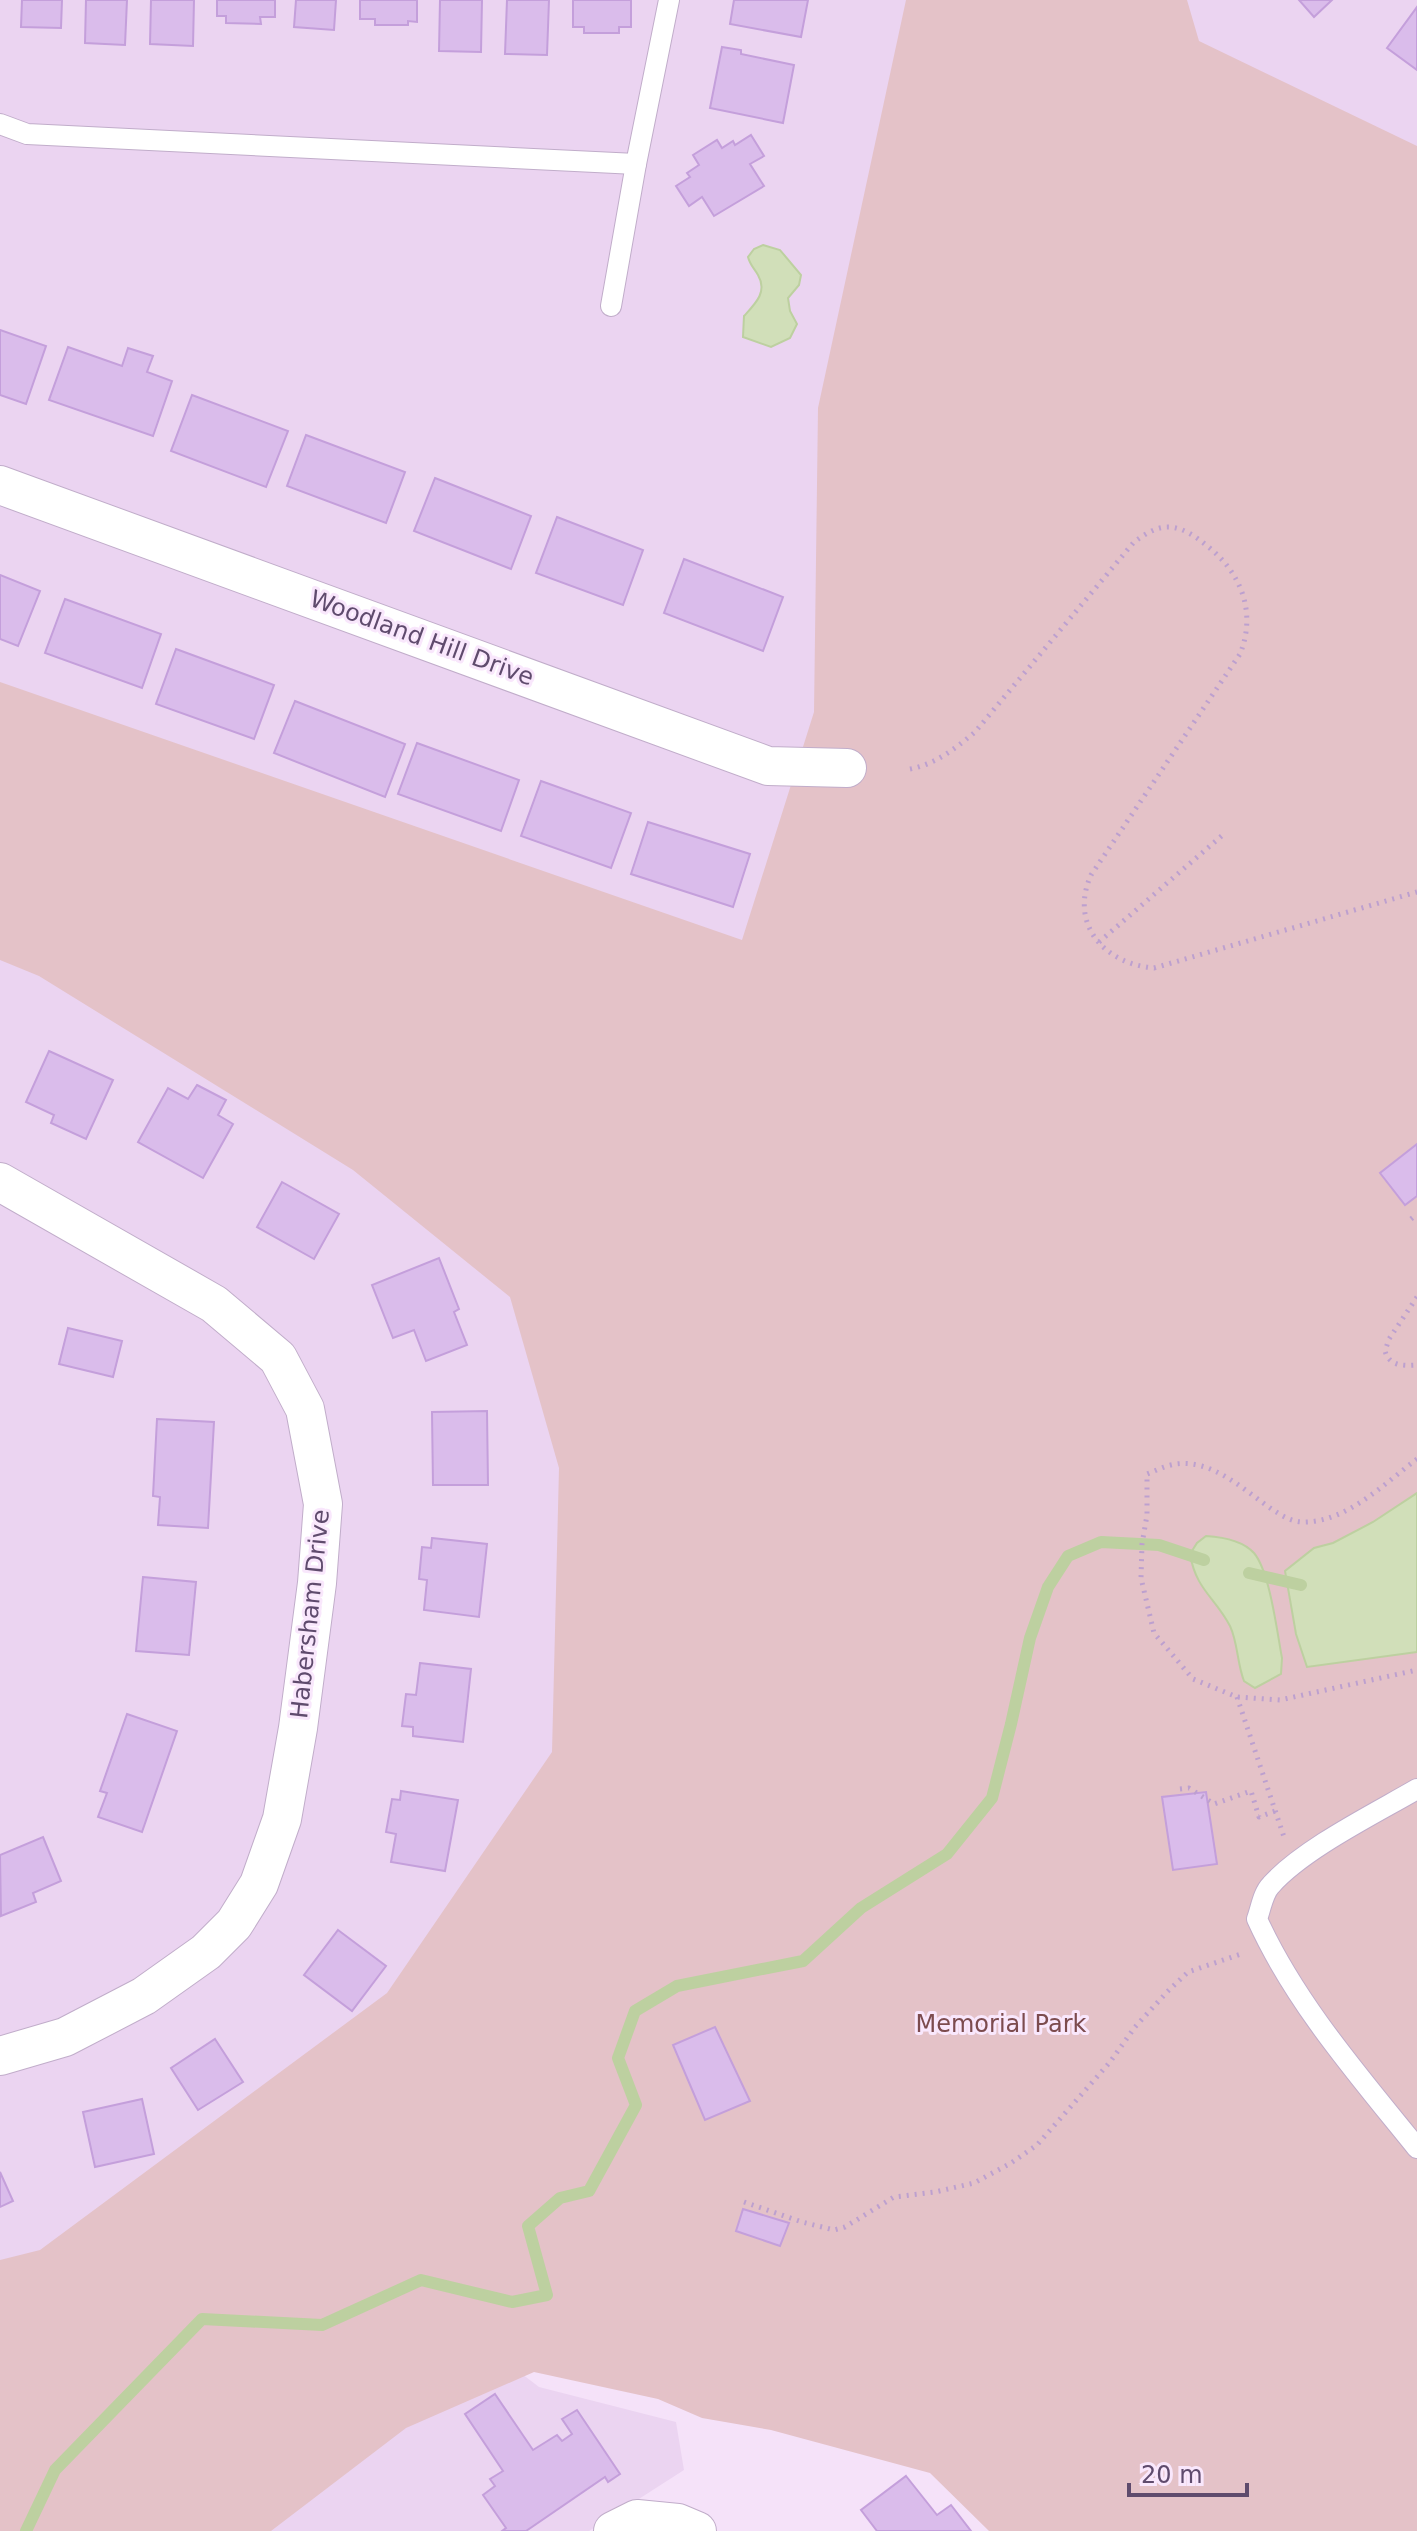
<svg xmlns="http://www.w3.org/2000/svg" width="1417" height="2531" viewBox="0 0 1417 2531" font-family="'DejaVu Sans',sans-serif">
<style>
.residential{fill:#ebd4f1}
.green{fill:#e4c2c8}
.water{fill:#d1dfb9;stroke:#bdd0a0;stroke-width:2}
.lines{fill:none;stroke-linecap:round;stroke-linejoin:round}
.stream{stroke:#bdd0a0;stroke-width:12}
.building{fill:#dabceb;stroke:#c49fdb;stroke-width:2}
.service-casing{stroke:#c1adca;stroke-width:22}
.minor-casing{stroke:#c1adca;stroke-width:40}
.path{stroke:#bda0cf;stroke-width:5;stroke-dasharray:2 6;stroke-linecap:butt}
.service{stroke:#fff;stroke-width:20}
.minor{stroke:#fff;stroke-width:38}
.labels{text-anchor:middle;stroke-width:6;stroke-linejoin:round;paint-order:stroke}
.street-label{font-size:24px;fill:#5f4b6d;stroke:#f9e7fc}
.park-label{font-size:24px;fill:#7c4b4e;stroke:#f9e7fc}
</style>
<rect width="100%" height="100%" fill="#f5e2f9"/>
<g class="residential">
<polygon points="0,0 912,0 836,748 522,2374 539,2387 676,2422 684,2470 589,2531 0,2531"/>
<polygon points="1160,0 1417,0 1417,179 1171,60"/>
</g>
<polygon class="green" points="906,0 1187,0 1199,41 1417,146 1417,2531 989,2531 930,2473 771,2430 702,2418 658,2399 534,2372 406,2428 271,2531 0,2531 0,2260 40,2250 387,1993 552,1752 559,1468 510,1297 353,1170 39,976 0,960 0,682 742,940 814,712 818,408"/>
<g class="water">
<path d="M763,245L780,250L801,275L799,285L788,298L790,311L797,324L790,338L771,347L743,337L744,316C755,304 768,292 758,275C754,268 750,265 748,257L754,249Z"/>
<polygon points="1417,1493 1417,1652 1307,1667 1296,1634 1285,1571 1314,1548 1333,1543 1373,1522"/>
<path d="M1206,1536C1222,1537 1243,1541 1254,1553C1270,1572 1277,1632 1282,1658L1281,1674L1255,1688L1244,1681C1237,1663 1238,1643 1230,1626C1215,1597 1196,1590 1190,1554L1197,1543Z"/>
</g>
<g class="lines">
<g class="stream">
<polyline points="1249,1573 1301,1585"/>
<polyline points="26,2531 55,2470 202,2319 322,2325 421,2280 512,2302 547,2295 528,2226 560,2198 589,2191 636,2105 618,2058 635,2011 677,1986 803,1961 861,1908 947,1854 992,1798 1011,1724 1030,1638 1048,1587 1068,1556 1101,1542 1159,1545 1204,1560"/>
</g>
</g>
<g class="building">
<polygon points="22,0 62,0 61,28 21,27"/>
<polygon points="86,0 127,0 125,45 85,43"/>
<polygon points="151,0 194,0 193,46 150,44"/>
<polygon points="217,0 275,0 275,17 260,17 261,24 226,23 226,16 217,16"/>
<polygon points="296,0 336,0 334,30 294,27"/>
<polygon points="360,0 417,0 417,22 408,21 408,25 375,25 375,19 360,19"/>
<polygon points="440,0 482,0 481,52 439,51"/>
<polygon points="507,0 549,0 547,55 505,54"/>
<polygon points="573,0 631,0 631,27 619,27 619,33 584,33 584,27 573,27"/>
<polygon points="734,0 808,0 801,37 730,24"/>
<polygon points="1299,0 1332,0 1314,17"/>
<polygon points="1417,7 1417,70 1387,48"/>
<polygon points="722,47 741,50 741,54 794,65 783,123 710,108"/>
<polygon points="751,135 764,156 750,164 764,186 714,216 702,197 689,206 676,186 690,177 687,173 699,165 693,155 717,140 722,148 733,141 735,145"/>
<polygon points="0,330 46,346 26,404 0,395"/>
<polygon points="68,347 122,366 128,348 153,356 147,372 172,381 153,436 49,400"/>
<polygon points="192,395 288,431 266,487 171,451"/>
<polygon points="306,435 405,472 386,523 287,486"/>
<polygon points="435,478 531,516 511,569 414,531"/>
<polygon points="557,517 643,550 623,605 536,573"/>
<polygon points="684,559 783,597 763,651 664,613"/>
<polygon points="0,575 40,591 18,646 0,639"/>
<polygon points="65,599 161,634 142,688 45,653"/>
<polygon points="176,649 274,685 254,739 156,704"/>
<polygon points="295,701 405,744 385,797 274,753"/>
<polygon points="417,743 519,780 501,831 398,794"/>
<polygon points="541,781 631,813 611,868 521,836"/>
<polygon points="648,822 750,854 733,907 631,874"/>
<polygon points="49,1051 113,1080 86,1139 51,1123 54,1115 26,1102"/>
<polygon points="197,1085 226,1100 218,1115 233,1124 203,1178 138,1142 168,1088 188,1099"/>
<polygon points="1417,1144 1417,1196 1405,1205 1380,1173"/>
<polygon points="282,1182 339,1214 314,1259 257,1227"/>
<polygon points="439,1258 459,1309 454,1312 467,1345 426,1361 414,1330 393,1338 372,1285"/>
<polygon points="68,1328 122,1341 113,1377 59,1364"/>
<polygon points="487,1411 488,1485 433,1485 432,1412"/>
<polygon points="157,1419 214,1422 208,1528 158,1525 160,1497 153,1496"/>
<polygon points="432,1538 487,1544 479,1617 424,1610 427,1580 419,1579 422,1547 431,1548"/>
<polygon points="143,1577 196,1582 189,1655 136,1651"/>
<polygon points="420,1663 471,1669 463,1742 413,1736 413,1727 402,1726 406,1694 416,1695"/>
<polygon points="127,1714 177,1731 142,1832 98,1817 107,1793 100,1791"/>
<polygon points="401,1791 458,1800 445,1871 391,1862 396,1834 386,1832 392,1799 400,1800"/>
<polygon points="1206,1792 1217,1864 1173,1870 1162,1797"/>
<polygon points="43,1837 61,1881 33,1893 36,1902 1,1916 0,1855"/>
<polygon points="338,1930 386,1966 352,2011 304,1975"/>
<polygon points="715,2027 750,2101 705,2120 673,2045"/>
<polygon points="215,2039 243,2082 198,2110 171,2068"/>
<polygon points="142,2099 154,2154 95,2167 83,2112"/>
<polygon points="0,2172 13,2201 0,2207"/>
<polygon points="743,2209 789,2223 780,2246 736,2231"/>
<polygon points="495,2394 533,2450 557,2435 562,2441 572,2434 562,2419 577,2410 620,2474 608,2482 605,2477 526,2531 502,2531 506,2528 483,2495 495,2486 490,2479 503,2471 465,2414"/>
<polygon points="906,2476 937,2515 951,2505 971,2531 877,2531 861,2510"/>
</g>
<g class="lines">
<defs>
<g id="service">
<polyline points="0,124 27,134 636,164 669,0"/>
<polyline points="611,306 636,164"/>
<path d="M1417,1789C1374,1814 1303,1849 1271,1885C1263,1893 1261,1908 1257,1919C1295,2003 1359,2076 1417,2148"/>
</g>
<g id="minor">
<polyline points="0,485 768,766 847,768"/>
<polyline points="0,1182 214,1304 278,1358 305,1409 323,1504 317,1583 298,1728 282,1819 259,1884 234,1924 206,1952 144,1996 65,2037 0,2056"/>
<polyline points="613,2531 637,2519 678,2523 697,2531"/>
</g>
</defs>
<use href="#service" class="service-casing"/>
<use href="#minor" class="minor-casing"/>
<g class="path">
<path d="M910,769C936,764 956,748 975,732L1134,542C1144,535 1155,527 1168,527C1182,527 1195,536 1206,545C1241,572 1257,612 1240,654L1091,875C1069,924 1104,964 1154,968L1417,892"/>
<polyline points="1099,942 1225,833"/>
<polyline points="1411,1219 1417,1214"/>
<path d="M1417,1297L1389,1339L1385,1351C1389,1366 1403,1366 1417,1365"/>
<path d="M1417,1459C1385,1483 1349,1520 1307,1522C1294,1523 1284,1517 1273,1510C1245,1491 1213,1459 1176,1464C1167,1465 1157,1470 1147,1474V1515L1142,1544L1141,1578L1154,1633L1193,1679L1237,1697L1280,1700L1417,1670"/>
<polyline points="1237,1697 1284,1837"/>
<polyline points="1180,1789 1189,1788 1214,1804 1251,1791 1259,1817 1275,1811"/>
<polyline points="744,2202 802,2222 834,2230 845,2227 894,2197 935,2192 974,2183 1011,2163 1037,2145 1110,2062 1135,2027 1167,1992 1188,1972 1241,1954"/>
</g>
<use href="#service" class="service"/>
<use href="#minor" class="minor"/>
</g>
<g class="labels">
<g class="street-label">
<text transform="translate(422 638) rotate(20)" y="8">Woodland Hill Drive</text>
<text transform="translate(310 1614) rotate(-84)" y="8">Habersham Drive</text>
</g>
<g class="park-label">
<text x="1001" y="2032">Memorial Park</text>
</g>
</g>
<path d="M1129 2483v12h118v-12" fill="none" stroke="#5f4b6d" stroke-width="4"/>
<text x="1141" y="2483" font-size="24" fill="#5f4b6d" stroke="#f9e7fc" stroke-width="6" paint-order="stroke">20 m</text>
</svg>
